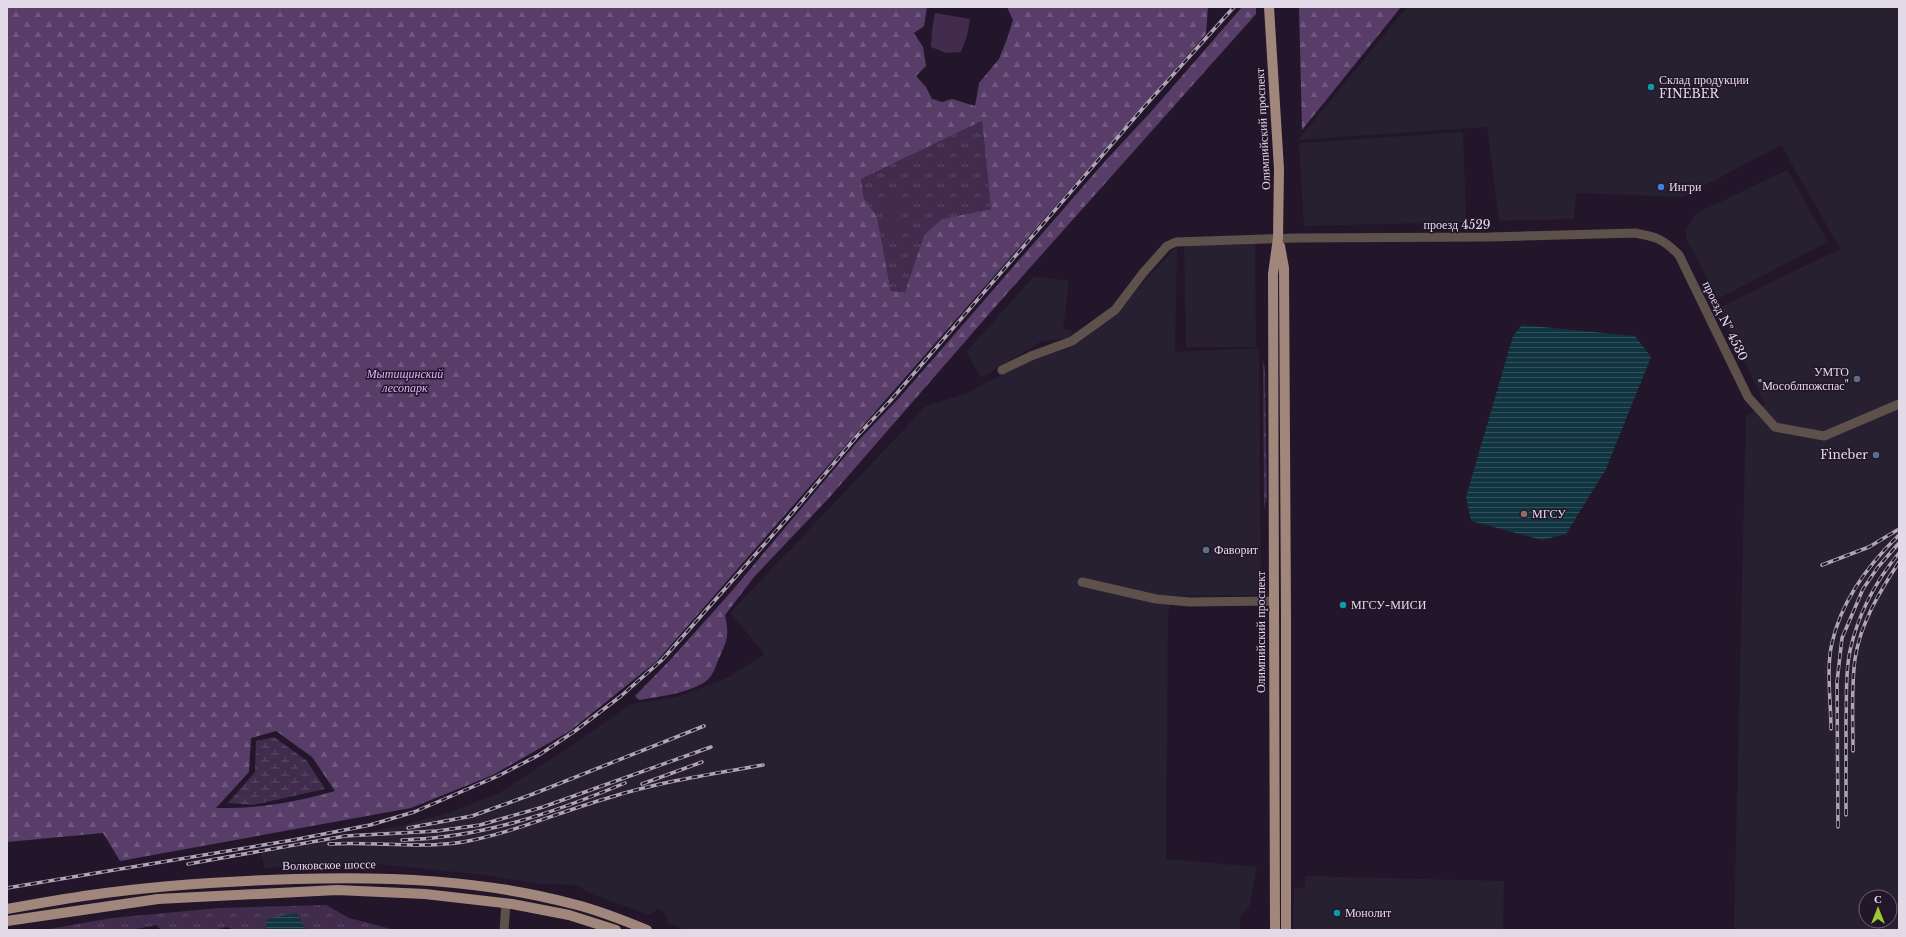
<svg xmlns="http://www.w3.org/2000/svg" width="1906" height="937" viewBox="0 0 1906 937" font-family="'Libre Baskerville',serif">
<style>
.industrial{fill:#262030;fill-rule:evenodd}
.grass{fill:url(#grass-tufts)}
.forest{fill:url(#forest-firs);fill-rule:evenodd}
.wetland{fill:url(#wetland-marsh)}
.park{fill:#412c4d}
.water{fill:url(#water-rules)}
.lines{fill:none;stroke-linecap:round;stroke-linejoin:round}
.minor{stroke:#5e514c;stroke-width:9}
.major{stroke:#a1877b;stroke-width:10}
.rail-casing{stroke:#afa5b5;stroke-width:3.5}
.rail{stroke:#23162b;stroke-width:2;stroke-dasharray:6;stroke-linecap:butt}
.culture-dot{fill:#0f9aa8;stroke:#23162b;stroke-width:1.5}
.shop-dot{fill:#3f7fe0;stroke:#23162b;stroke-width:1.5}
.service-dot{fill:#5c6f8a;stroke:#23162b;stroke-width:1.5}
.education-dot{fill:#8d6e63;stroke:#23162b;stroke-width:1.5}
.labels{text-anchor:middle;stroke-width:3;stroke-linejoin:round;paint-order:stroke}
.poi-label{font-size:12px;fill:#e3dae8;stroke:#23162b;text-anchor:start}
.street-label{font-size:12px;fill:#e3dae8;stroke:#23162b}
.park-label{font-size:12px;font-style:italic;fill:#dfb3f9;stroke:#23162b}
</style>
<defs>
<pattern id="grass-tufts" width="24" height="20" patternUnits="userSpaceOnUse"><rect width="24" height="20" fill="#412c4d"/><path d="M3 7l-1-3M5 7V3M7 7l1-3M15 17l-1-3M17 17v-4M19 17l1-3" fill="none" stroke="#5c4a67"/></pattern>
<pattern id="forest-firs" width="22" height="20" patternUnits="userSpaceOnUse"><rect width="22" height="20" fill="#573d67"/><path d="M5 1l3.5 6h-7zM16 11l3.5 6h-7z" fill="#6f587d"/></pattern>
<pattern id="wetland-marsh" width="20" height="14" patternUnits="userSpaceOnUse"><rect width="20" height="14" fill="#412c4d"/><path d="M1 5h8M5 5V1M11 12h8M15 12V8" fill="none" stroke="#5c4a67"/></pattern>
<pattern id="water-rules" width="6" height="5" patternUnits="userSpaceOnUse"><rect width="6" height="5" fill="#103440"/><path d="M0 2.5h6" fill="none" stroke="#33515c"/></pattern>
</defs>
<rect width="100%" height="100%" fill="#23162b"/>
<g class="industrial">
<path d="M1407,7H1899V930H1734L1746,416L1765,404L1718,308L1840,249L1781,145L1683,197L1576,193L1574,219L1499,221L1487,127L1298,140ZM1866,897H1890V921H1866Z"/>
<polygon points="1463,132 1466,222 1304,226 1299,143"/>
<polygon points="1787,170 1828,242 1718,299 1687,240 1686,231 1691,220 1699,212"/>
<polygon points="1255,242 1256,347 1186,347 1184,245"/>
<polygon points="1177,246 1175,352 1259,348 1261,595 1172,596 1168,614 1166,859 1257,867 1249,908 1240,917 1240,930 684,930 668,923 664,912 658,909 651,914 646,914 586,892 583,888 574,885 539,884 485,875 378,864 326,864 265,868 261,854 400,826 448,813 499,793 571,746 631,704 677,697 725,679 765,654 730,613 926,406 968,393 1033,357 1080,342 1125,303"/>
<polygon points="1034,276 1069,281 1063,328 1072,331 1070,338 1042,341 981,378 966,352"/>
<polygon points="1305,876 1504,881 1503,930 1293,930 1294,887 1305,888"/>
</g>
<g class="grass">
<polygon points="982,121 991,209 943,219 924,235 905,292 891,291 877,217 864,198 861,179"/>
<polygon points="1263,361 1265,368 1267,497 1264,509"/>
<polygon points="326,905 349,918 395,930 306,930 305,927 266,921 266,930 234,930 227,927 215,930 160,930 157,925 130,930 43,930 112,918 219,908"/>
</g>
<g class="forest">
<path d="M7,7H927L924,26L914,33L923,47L926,66L916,76L926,87L932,99L942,102L952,99L975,106L979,83L999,59L1007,39L1013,20L1007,7H1208L1206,34L657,661L570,731L493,775L411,808L120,861L103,833L7,842ZM982,121L991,209L942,219L924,235L905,292L891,291L877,217L864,198L861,179ZM276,731L312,757L335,791C296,802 257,809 216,808L249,772L251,738Z"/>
<path d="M1242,7H1256V14L1003,298L828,499L754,577L725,615C729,634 728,638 720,656C717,662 715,670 711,676C700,692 657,697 639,700L635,696L671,659L731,592L857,442L900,397L1106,160L1149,114Z"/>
<polygon points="1299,7 1401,7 1302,130"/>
</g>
<polygon class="wetland" points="274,737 307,761 325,789 253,805 228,803 255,772 256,741"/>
<g class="park">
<polygon points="935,13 970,19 967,36 961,52 946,53 931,47 932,30"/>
<polygon points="905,197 900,227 891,227 882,222 883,198"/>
</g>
<g class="water">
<polygon points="1522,325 1635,336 1651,357 1606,469 1566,534 1542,540 1471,521 1466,497 1513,336"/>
<polygon points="297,913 306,930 266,930 266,921 270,918"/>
</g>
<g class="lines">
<g class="minor">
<path d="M1002,370L1031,356L1072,341L1115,310L1143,273L1167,246L1176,242L1296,238L1489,237L1635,233C1657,237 1663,239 1679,255L1748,397L1775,427L1824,436L1899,404"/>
<polyline points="1082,582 1156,599 1190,602 1274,601"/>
<polyline points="504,930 506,903"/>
</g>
<g class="major">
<polyline points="1269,7 1279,169 1278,238 1273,274 1275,930"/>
<polyline points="1280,246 1284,268 1286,616 1286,930"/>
<path d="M7,909C35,904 63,899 91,895C158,885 227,881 295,879C388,876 483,880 573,904C598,910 623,920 647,930"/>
<polyline points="7,921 158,899 337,890 425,894 512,904 569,915 616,930"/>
</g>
<defs>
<g id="rail">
<polyline points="1822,565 1869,547 1899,529"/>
<path d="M1831,729C1831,703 1826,668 1832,643C1841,602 1869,564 1899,535"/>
<path d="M1853,751C1853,721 1851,689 1855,659C1860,624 1880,591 1899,562"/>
<polyline points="642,784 702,762"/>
<path d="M1846,815C1846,784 1846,752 1846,721C1847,698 1845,673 1850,651C1858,614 1875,582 1899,553"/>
<polyline points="1838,827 1837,682 1842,638 1863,589 1878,567 1899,543"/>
<polyline points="408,828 472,816 533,794 704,726"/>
<path d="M402,840C481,838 553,813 625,783"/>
<path d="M329,844C374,841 418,849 463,842C513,833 559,812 608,798C659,782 711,774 763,765"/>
<polyline points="188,864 345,836 437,831 480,825 543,807 711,747"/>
<polyline points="7,888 293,840 370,825 414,812 498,776 539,755 575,731 621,696 662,660 793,512 857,436 891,400 1144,107 1234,7"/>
</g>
</defs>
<use href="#rail" class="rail-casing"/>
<use href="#rail" class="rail"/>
</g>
<g class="culture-dot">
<circle cx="1651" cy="87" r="4"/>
<circle cx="1343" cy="605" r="4"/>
<circle cx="1337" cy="913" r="4"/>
</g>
<circle class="shop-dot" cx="1661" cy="187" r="4"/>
<g class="service-dot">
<circle cx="1857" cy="379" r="4"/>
<circle cx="1876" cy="455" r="4"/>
<circle cx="1206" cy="550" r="4"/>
</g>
<circle class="education-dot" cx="1524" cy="514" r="4"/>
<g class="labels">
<g class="poi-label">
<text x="1659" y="84">Склад продукции<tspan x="1659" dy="14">FINEBER</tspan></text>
<text x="1669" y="191">Ингри</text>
<text x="1849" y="376" text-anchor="end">УМТО<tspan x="1849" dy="14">"Мособлпожспас"</tspan></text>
<text x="1868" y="459" text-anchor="end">Fineber</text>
<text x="1532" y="518">МГСУ</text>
<text x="1214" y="554">Фаворит</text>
<text x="1351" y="609">МГСУ-МИСИ</text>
<text x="1345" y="917">Монолит</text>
</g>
<g class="street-label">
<text transform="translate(1263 129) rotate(-93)" y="4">Олимпийский проспект</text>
<text x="1457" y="229">проезд 4529</text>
<text transform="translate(1725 321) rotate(64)" y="4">проезд № 4530</text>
<text transform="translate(1261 632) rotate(-90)" y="4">Олимпийский проспект</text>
<text transform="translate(329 865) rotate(-1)" y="4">Волковское шоссе</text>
</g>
<g class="park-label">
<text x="405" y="378">Мытищинский<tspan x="405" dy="14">лесопарк</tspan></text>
</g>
</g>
<rect width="1906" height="937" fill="none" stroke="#e3dae8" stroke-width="16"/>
<g transform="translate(1878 909)"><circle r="19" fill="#23162b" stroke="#706477"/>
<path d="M0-3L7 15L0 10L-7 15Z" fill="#9dca31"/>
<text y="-6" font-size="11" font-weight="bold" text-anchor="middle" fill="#e3dae8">С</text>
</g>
</svg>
